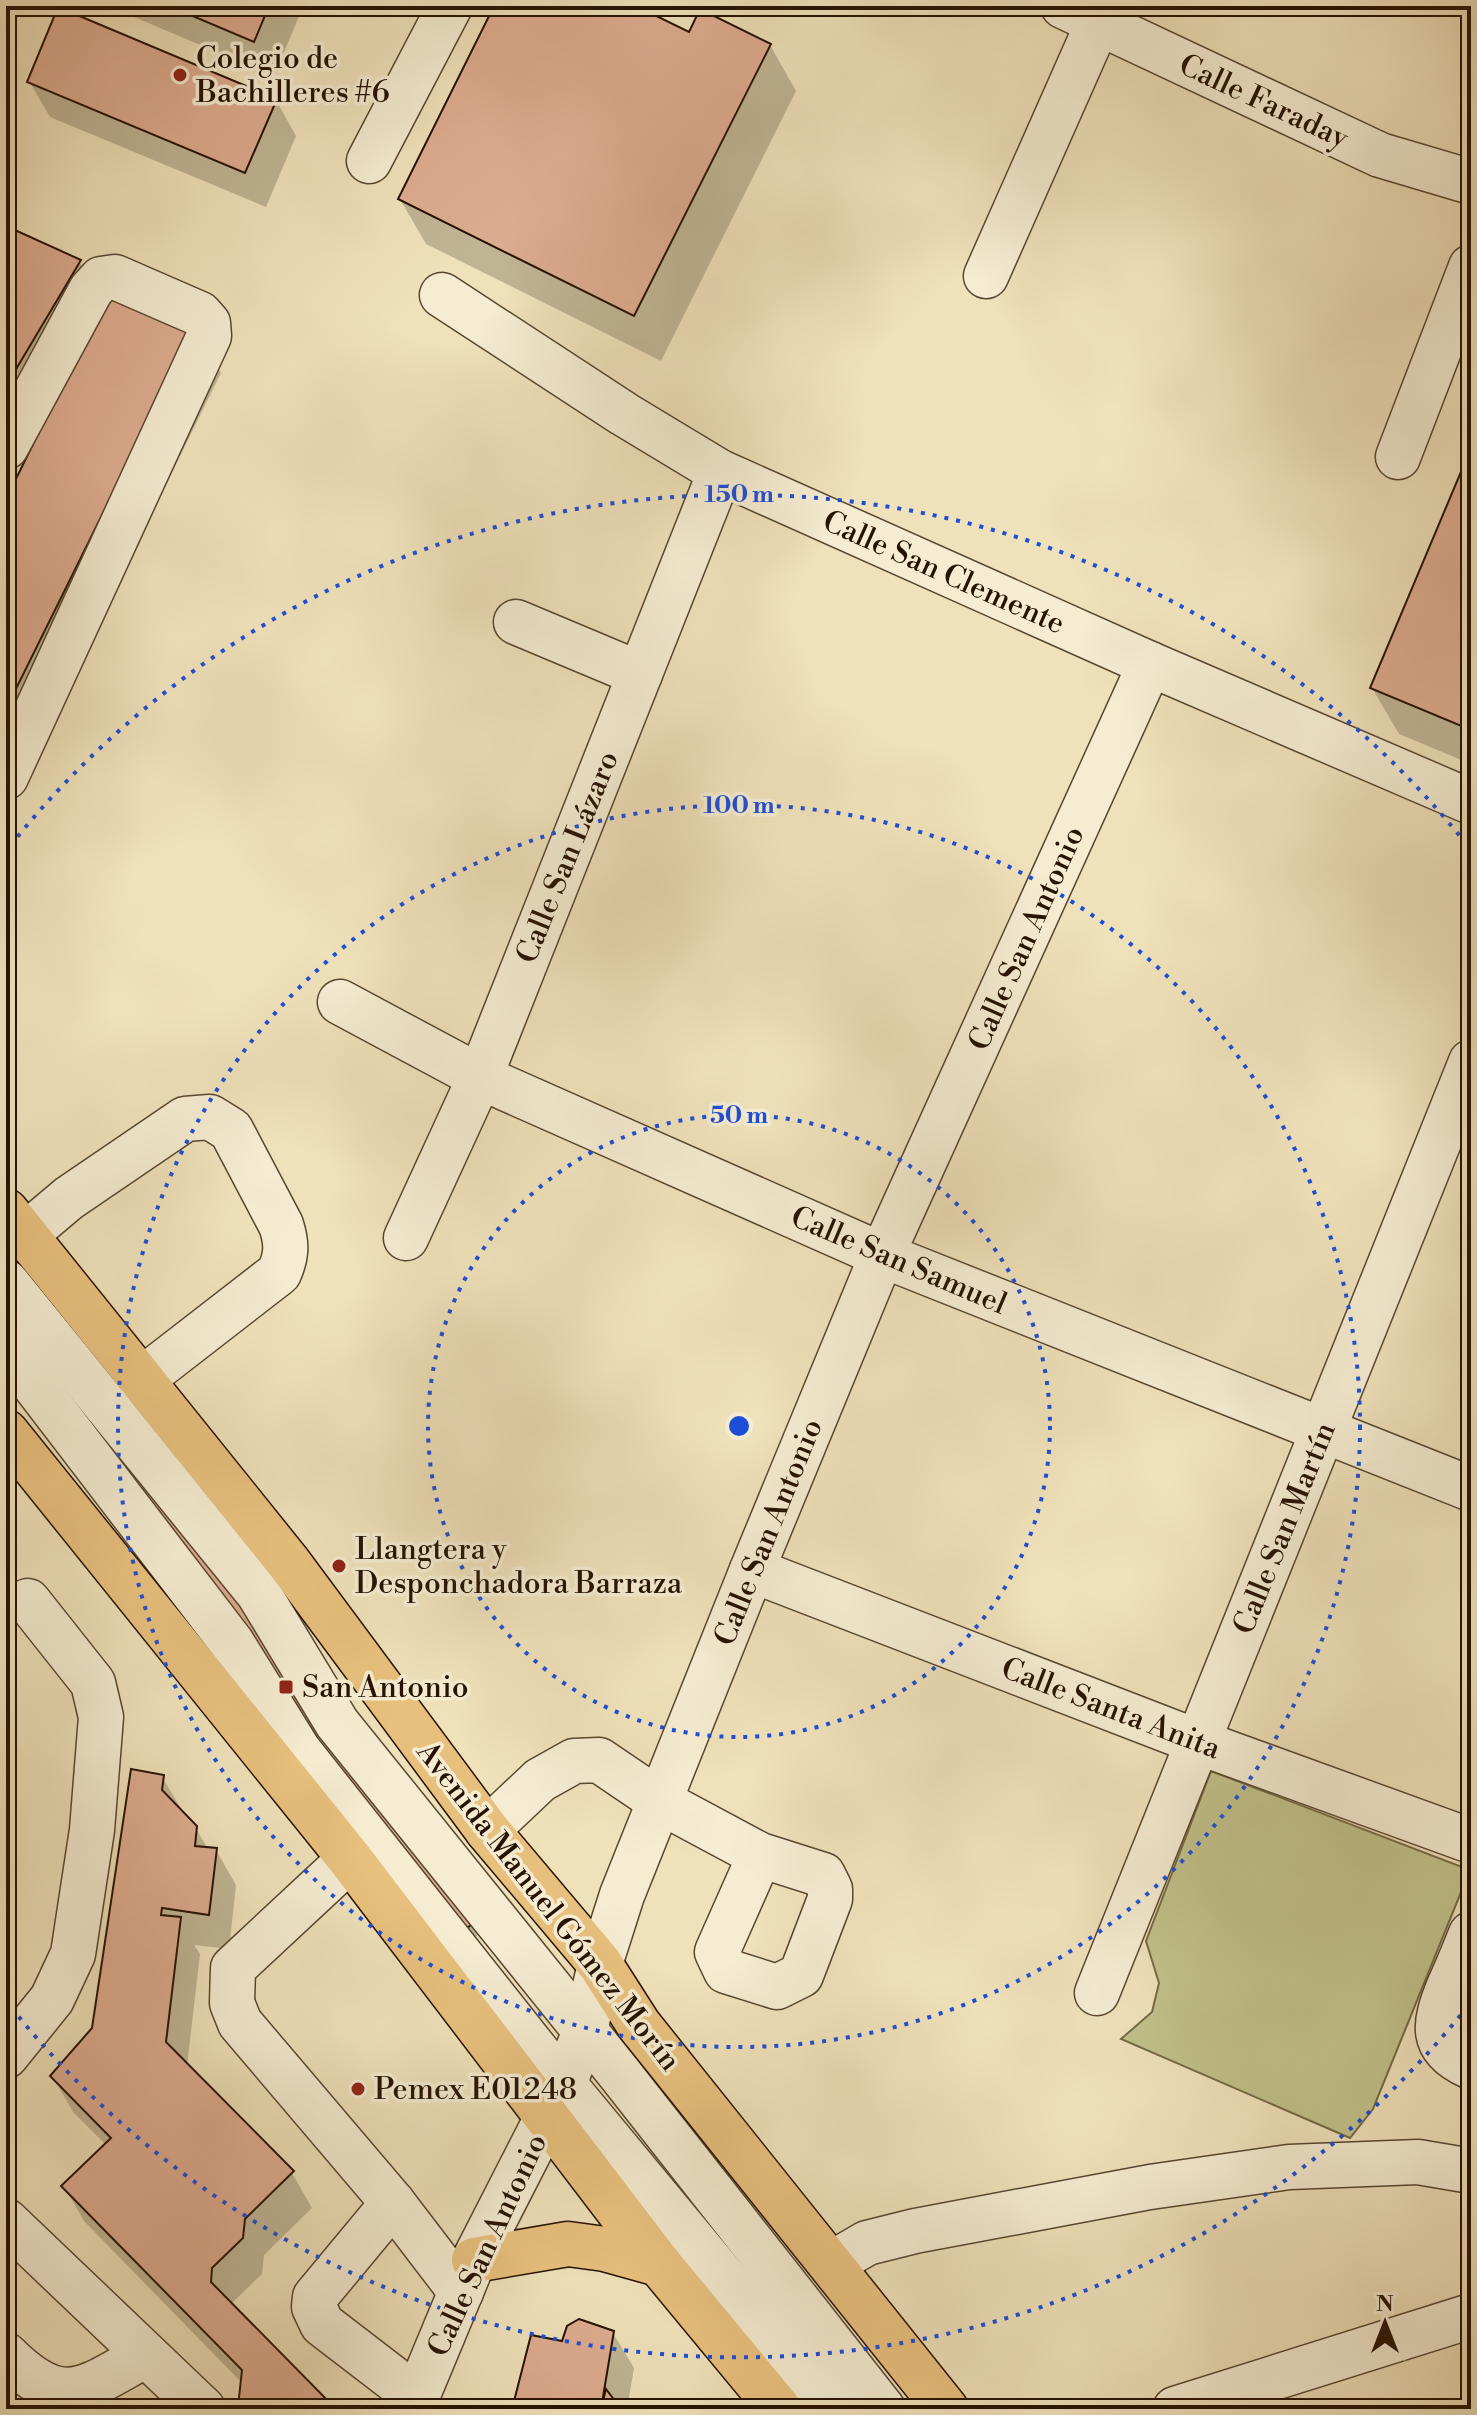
<svg xmlns="http://www.w3.org/2000/svg" width="1477" height="2415" viewBox="0 0 1477 2415" font-family="'Libre Bodoni',serif">
<style>
.green{fill:#c1c18a;stroke:#746a46;stroke-width:2}
.shadow{fill:#0003}
.building{fill:#ddab8f;stroke:#261203;stroke-width:2}
.lines{fill:none;stroke-linecap:round;stroke-linejoin:round}
.minor-casing{stroke:#584631;stroke-width:47}
.major-casing{stroke:#261203;stroke-width:47}
.minor{stroke:#f5ecd2;stroke-width:44}
.major{stroke:#e8c07d;stroke-width:44}
.ring{fill:none;stroke:#1d4ed8;stroke-width:4;stroke-dasharray:4 8}
.poi-dot{fill:#8f2418;stroke:#f5ecd2;stroke-width:3}
.labels{text-anchor:middle;stroke-width:7;stroke-linejoin:round;paint-order:stroke}
.poi-label{font-size:30px;fill:#261203;stroke:#f5ecd2;text-anchor:start}
.street-label{font-size:30px;fill:#261203;stroke:#f5ecd2}
.centre{fill:#1d4ed8;stroke:#f5ecd2;stroke-width:4}
.ring-label{font-size:24px;text-anchor:middle;font-weight:bold;fill:#1d4ed8;stroke:#f5ecd2;stroke-width:7;stroke-linejoin:round;paint-order:stroke}
</style>
<rect width="100%" height="100%" fill="#efe1ba"/>
<filter id="stains"><feTurbulence type="fractalNoise" baseFrequency=".0025" numOctaves="4"/><feColorMatrix values="0 0 0 0 .2 0 0 0 0 .09 0 0 0 0 .02 0 0 0 .5 -.17"/></filter>
<radialGradient id="worn" r=".72"><stop offset=".6" stop-color="#630" stop-opacity="0"/><stop offset="1" stop-color="#630" stop-opacity=".3"/></radialGradient>
<polygon class="green" points="1211,1771 1470,1870 1373,2109 1350,2138 1121,2039 1152,2012 1159,1983 1146,1941"/>
<g class="shadow">
<polygon points="108,6 303,6 303,7 274,76"/>
<polygon points="497,6 647,6 653,17 690,35 770,45 796,91 661,361 426,244 400,199"/>
<polygon points="29,81 276,100 296,136 266,207 50,117"/>
<polygon points="6,229 79,261 104,305 194,327 221,373 9,802 6,800 6,503 68,370 6,476"/>
<polygon points="1471,454 1471,764 1399,734 1372,688"/>
<polygon points="316,1764 472,1924 478,1935 464,1945"/>
<polygon points="162,1777 183,1812 195,1827 208,1849 216,1850 236,1885 229,1949 194,1945 200,1954 187,2066 292,2173 312,2208 264,2255 262,2274 231,2304 333,2409 241,2409 242,2383 84,2221 64,2186 106,2145 73,2112 53,2077 94,2029"/>
<polygon points="613,2333 634,2368 627,2409 514,2409 563,2343"/>
</g>
<g class="building">
<polygon points="169,6 269,6 254,42"/>
<polygon points="494,6 636,6 689,32 700,9 771,44 634,316 398,199"/>
<polygon points="58,7 277,99 245,173 27,82"/>
<polygon points="6,226 81,260 6,386"/>
<polygon points="112,284 196,325 6,709 6,499"/>
<polygon points="1471,448 1471,730 1370,688"/>
<polygon points="102,1415 262,1621 474,1923 457,1935 307,1753 83,1430"/>
<polygon points="131,1769 164,1775 162,1790 197,1826 195,1846 217,1848 209,1915 162,1908 161,1915 181,1917 166,2042 294,2171 245,2219 243,2238 212,2268 211,2282 336,2409 240,2409 238,2407 242,2370 61,2186 111,2138 50,2076 92,2028"/>
<polygon points="579,2319 614,2331 601,2409 512,2409 531,2335 562,2341 567,2326"/>
<polygon points="606,2389 621,2409 601,2409"/>
</g>
<g class="lines">
<defs>
<g id="minor">
<polyline points="1063,6 1380,155 1471,182"/>
<polyline points="369,161 450,6"/>
<polyline points="986,276 1098,23"/>
<polyline points="442,295 624,414 720,472 1150,664 1471,802"/>
<polyline points="6,447 91,290 101,279 115,277 200,314 208,323 209,336 6,777"/>
<polyline points="1398,457 1471,267"/>
<polyline points="516,622 640,674"/>
<polyline points="340,1002 480,1077 882,1255 1471,1489"/>
<path d="M25,1235L69,1198L185,1119L210,1117L231,1130L281,1225C287,1243 287,1255 279,1273L141,1380"/>
<polyline points="406,1238 480,1077 720,472"/>
<polyline points="6,1282 259,1594 337,1723 619,2073 883,2409"/>
<polyline points="6,1348 232,1643 299,1751 539,2054 833,2409"/>
<polyline points="752,1570 1198,1742 1471,1841"/>
<polyline points="487,1830 540,1780 574,1761 599,1760 661,1802 760,1855 823,1875 830,1889 830,1899 801,1975 777,1987 726,1971 717,1952 760,1855"/>
<polyline points="350,1859 233,1968 232,2003 240,2023 393,2203 461,2292"/>
<path d="M1471,1934C1464,1951 1457,1969 1449,1986C1434,2023 1428,2048 1471,2067"/>
<polyline points="1097,1993 1471,1062"/>
<polyline points="6,2056 52,1999 73,1954 92,1830 101,1717 93,1683 28,1601"/>
<polyline points="393,2203 315,2297 314,2307 322,2324 417,2397"/>
<polyline points="6,2221 203,2409"/>
<polyline points="831,2264 867,2243 915,2231 1150,2187 1289,2167 1418,2162 1471,2171"/>
<path d="M6,2355C64,2413 85,2388 146,2355"/>
<polyline points="412,2409 474,2260 564,2084 585,2031 600,1964 622,1895 752,1570 882,1255 1150,664"/>
<polyline points="1175,2409 1471,2316"/>
</g>
<g id="major">
<polyline points="6,1211 289,1563 487,1830 600,1964 639,2025 946,2409"/>
<polyline points="6,1432 350,1859 659,2264 779,2409"/>
<polyline points="474,2260 568,2244 605,2249 659,2264"/>
</g>
</defs>
<use href="#minor" class="minor-casing"/>
<use href="#major" class="major-casing"/>
<use href="#minor" class="minor"/>
<use href="#major" class="major"/>
</g>
<g class="ring">
<circle cx="739" cy="1426" r="311"/>
<circle cx="739" cy="1426" r="621"/>
<path d="M1468 2006A932 932 0 0 1 10 2006M10 846A932 932 0 0 1 1468 846"/>
</g>
<g class="poi-dot">
<circle cx="180" cy="75" r="8"/>
<circle cx="339" cy="1566" r="8"/>
<rect x="278" y="1679" width="16" height="16" rx="4"/>
<circle cx="358" cy="2089" r="8"/>
</g>
<g class="labels">
<g class="poi-label">
<text x="196" y="68">Colegio de<tspan x="196" dy="34">Bachilleres #6</tspan></text>
<text x="355" y="1559">Llangtera y<tspan x="355" dy="34">Desponchadora Barraza</tspan></text>
<text x="302" y="1697">San Antonio</text>
<text x="374" y="2099">Pemex E01248</text>
</g>
<g class="street-label">
<text transform="translate(1264 101) rotate(25)" y="10">Calle Faraday</text>
<text transform="translate(944 572) rotate(24)" y="10">Calle San Clemente</text>
<text transform="translate(567 857) rotate(-68)" y="10">Calle San Lázaro</text>
<text transform="translate(1026 938) rotate(-66)" y="10">Calle San Antonio</text>
<text transform="translate(899 1260) rotate(23)" y="10">Calle San Samuel</text>
<text transform="translate(1284 1528) rotate(-68)" y="10">Calle San Martín</text>
<text transform="translate(768 1532) rotate(-68)" y="10">Calle San Antonio</text>
<text transform="translate(1111 1708) rotate(21)" y="10">Calle Santa Anita</text>
<text transform="translate(549 1906) rotate(52)" y="10">Avenida Manuel Gómez Morín</text>
<text transform="translate(487 2245) rotate(-65)" y="10">Calle San Antonio</text>
</g>
</g>
<circle cx="739" cy="1426" r="12" class="centre"/>
<g class="ring-label">
<text x="739" y="502">150 m</text>
<text x="739" y="813">100 m</text>
<text x="739" y="1123">50 m</text>
</g>
<rect width="1477" height="2415" fill="none" stroke="#efe1ba" stroke-width="32"/>
<rect x="8" y="8" width="1461" height="2399" fill="none" stroke="#261203" stroke-width="4"/>
<rect x="16" y="16" width="1445" height="2383" fill="none" stroke="#261203" stroke-width="2"/>
<g transform="translate(1385 2323)" stroke="#f5ecd2" stroke-width="6" paint-order="stroke">
<path d="M0-6L14 30L0 20L-14 30Z" fill="#261203"/>
<text y="-12" font-size="22" font-weight="bold" text-anchor="middle" fill="#261203">N</text>
</g>
<rect width="100%" height="100%" filter="url(#stains)"/>
<rect width="100%" height="100%" fill="url(#worn)"/>
</svg>
